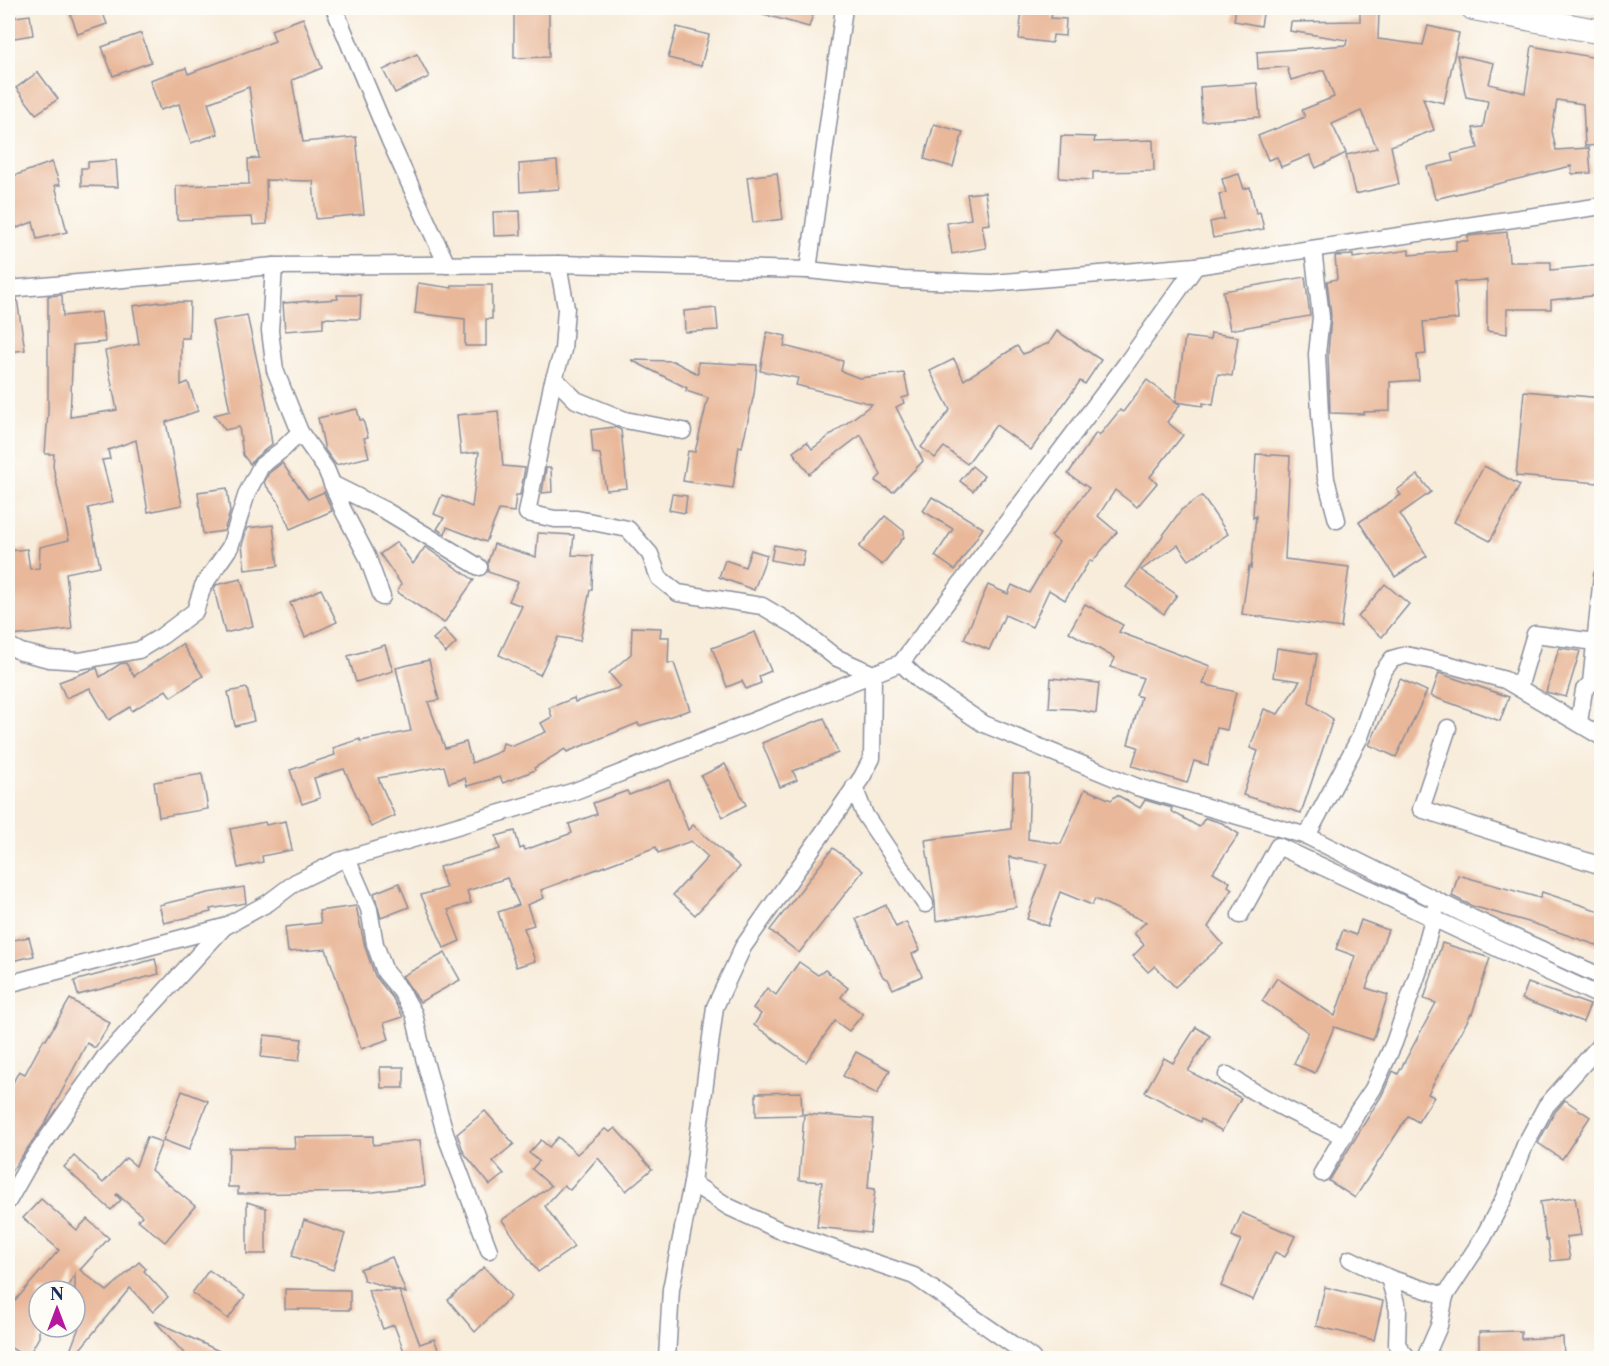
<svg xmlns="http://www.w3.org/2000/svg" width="1609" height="1366" viewBox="0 0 1609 1366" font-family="'Libre Caslon Text',serif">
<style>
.building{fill:#e9b89a}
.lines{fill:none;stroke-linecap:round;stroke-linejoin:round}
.street-casing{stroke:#8a8e9c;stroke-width:19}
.secondary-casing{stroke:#8a8e9c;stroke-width:26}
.street{stroke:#fff;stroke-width:16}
.secondary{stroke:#fff;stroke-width:24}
</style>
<rect width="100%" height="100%" fill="#fdfcf7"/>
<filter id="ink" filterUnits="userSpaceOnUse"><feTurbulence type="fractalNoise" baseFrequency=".0167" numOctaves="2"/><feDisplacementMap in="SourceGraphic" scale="12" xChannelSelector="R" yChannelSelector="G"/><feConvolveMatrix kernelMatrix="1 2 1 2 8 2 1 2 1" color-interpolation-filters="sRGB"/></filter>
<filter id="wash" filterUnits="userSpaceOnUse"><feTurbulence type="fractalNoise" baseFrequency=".008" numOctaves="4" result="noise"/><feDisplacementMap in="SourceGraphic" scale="24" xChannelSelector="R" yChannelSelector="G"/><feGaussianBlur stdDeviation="1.35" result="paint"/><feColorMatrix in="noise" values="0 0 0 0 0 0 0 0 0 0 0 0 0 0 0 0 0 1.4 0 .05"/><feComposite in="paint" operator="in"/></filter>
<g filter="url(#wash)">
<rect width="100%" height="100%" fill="#f8ecda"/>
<g id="blocks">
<g class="building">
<polygon points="68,8 101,8 107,24 78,34"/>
<polygon points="514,8 549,8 549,57 514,58"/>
<polygon points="756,8 815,8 809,27 755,12"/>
<polygon points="1022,8 1053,8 1051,18 1066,19 1065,36 1053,35 1052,43 1019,39"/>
<polygon points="1236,8 1264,8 1261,26 1234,21"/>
<polygon points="1360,12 1379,12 1378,39 1423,45 1428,26 1459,33 1444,103 1423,98 1434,130 1391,146 1399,184 1355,194 1346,155 1377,148 1361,111 1332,124 1346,153 1316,168 1310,155 1281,167 1277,157 1268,160 1258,136 1305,117 1302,110 1334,97 1324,70 1291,80 1287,67 1258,69 1257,52 1346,45 1347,40 1290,31 1291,22 1360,21"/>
<polygon points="30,15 33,35 8,39 8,18"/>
<polygon points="303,18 322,68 292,80 303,142 356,137 364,214 316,219 313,181 266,180 267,224 253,225 252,217 177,220 176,186 249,184 248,159 259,158 249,87 208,103 218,134 191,143 179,104 160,110 150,80 186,68 188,74 275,41 271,30"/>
<polygon points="677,27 709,35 701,66 668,58"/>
<polygon points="141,33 151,62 113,76 102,47"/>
<polygon points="1532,46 1602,59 1602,145 1585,146 1583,104 1557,100 1552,131 1556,150 1589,148 1591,173 1572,174 1571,166 1435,199 1427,167 1453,161 1451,154 1478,148 1473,128 1483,127 1488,101 1466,97 1457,55 1494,63 1489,84 1525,93"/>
<polygon points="417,54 429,77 395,93 383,70"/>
<polygon points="38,72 58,99 36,114 16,88"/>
<polygon points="1257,83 1260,117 1202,121 1200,87"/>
<polygon points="934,124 963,132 953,167 924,159"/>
<polygon points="1061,136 1095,137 1094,142 1153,140 1154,171 1093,172 1093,180 1059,178"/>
<polygon points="116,160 118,187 81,186 81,168 88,168 88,162"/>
<polygon points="557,161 559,189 520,192 519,164"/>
<polygon points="52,162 60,185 55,185 67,232 37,239 33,222 17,228 8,203 8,178"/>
<polygon points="777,173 783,219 753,223 747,177"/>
<polygon points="1239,174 1244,189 1250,187 1256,213 1260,212 1264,229 1213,238 1210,222 1224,219 1219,194 1226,193 1222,179"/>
<polygon points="985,192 990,224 982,225 986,248 952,254 947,223 971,219 967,194"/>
<polygon points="520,211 521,235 494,236 493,212"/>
<polygon points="1507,232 1509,262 1551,262 1551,270 1602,265 1602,295 1551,300 1551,309 1507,309 1507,334 1487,331 1487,280 1455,282 1458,319 1423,322 1426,354 1417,355 1419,380 1390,382 1390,411 1364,412 1364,414 1330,413 1328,354 1331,316 1327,281 1337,279 1335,256 1353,255 1353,258 1409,250 1409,255 1456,251 1456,241 1468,241 1468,236"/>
<polygon points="1305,277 1310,316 1230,330 1223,291"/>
<polygon points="418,283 452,288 452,285 492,285 492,319 486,319 486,346 465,346 465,319 415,313"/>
<polygon points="62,295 63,316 101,312 105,342 73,345 70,417 117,410 105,351 139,344 133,306 160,302 190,302 189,338 181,338 181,385 188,382 198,411 166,422 182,505 148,512 136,440 108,450 110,459 102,460 113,502 88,508 100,566 66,573 72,629 12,636 8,635 8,602 13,601 8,551 27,549 30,569 39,568 40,547 69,540 53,466 54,454 45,454 48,412 48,296"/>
<polygon points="337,295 361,295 360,319 323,318 323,328 285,331 283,303 338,299"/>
<polygon points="8,299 17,299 25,350 8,352"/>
<polygon points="716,308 718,330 685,332 684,311"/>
<polygon points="247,315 266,402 272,444 255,458 250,464 243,455 239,427 225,430 214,415 230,411 212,321"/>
<polygon points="1057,331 1101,360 1085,384 1080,381 1031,450 996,425 967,464 944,447 935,458 921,447 950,410 930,371 954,359 964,380 1017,346 1023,354 1049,343"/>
<polygon points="767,332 786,336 784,346 843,361 841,371 859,378 904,373 909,396 902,398 904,403 896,407 923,461 893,492 875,481 881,475 861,435 809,474 793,452 807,442 812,449 872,404 796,385 798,378 760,371"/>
<polygon points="1211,333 1238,337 1232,376 1218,374 1213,405 1203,403 1203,406 1176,402 1185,337 1210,340"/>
<polygon points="631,360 673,361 698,374 698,362 757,365 754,394 742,447 739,446 733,488 683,481 688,451 695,452 708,398 686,391 687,388"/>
<polygon points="1147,380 1180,405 1167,422 1183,435 1150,477 1157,483 1137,507 1115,490 1098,516 1117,532 1092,562 1090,560 1065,600 1049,590 1032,627 1005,615 989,650 964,639 988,585 1008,594 1012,585 1029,593 1059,542 1051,536 1089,488 1068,474 1096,433 1099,436 1120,410 1123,412"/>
<polygon points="1524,391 1602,398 1602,443 1598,483 1516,476"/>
<polygon points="357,409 360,420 363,420 368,437 364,438 369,457 336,465 325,450 318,418"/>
<polygon points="498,411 503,466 525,468 520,495 516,495 514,512 499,510 486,542 447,527 445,534 437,529 444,518 434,514 442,495 472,507 479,452 461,454 457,415"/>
<polygon points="615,427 621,430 627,488 606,490 600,454 593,453 591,430"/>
<polygon points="1256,454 1290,456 1285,559 1349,567 1341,628 1242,614 1249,566 1251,568 1256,516 1253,518"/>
<polygon points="282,463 308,499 324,492 332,511 290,529 278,501 264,483 269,473"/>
<polygon points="972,466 984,476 973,491 960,481"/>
<polygon points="1484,466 1520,485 1490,541 1454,522"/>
<polygon points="546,468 551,468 552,492 542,493"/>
<polygon points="1418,475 1431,492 1400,514 1427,556 1395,577 1359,522 1401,495 1397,490"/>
<polygon points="227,488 230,512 224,531 203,534 198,492"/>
<polygon points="672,494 687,496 685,513 669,510"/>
<polygon points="1202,496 1228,534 1189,560 1178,545 1141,570 1177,595 1164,614 1126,587 1181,510"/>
<polygon points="932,497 983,528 955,570 935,556 953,529 923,511"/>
<polygon points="885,516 904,531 904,537 882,565 859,547"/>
<polygon points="273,525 278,566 245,570 242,545 247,528"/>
<polygon points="538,533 574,535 572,555 593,556 592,590 590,590 580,641 558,637 540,675 499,655 522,606 509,601 518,582 488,572 488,562 494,544 536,557"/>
<polygon points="397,542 413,564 425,547 474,580 444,623 397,592 401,584 380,554"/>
<polygon points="774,545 805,551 802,566 771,560"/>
<polygon points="751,550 767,555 754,590 719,577 725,560 745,567"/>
<polygon points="241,579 253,626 225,633 214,589 216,585"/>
<polygon points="1385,584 1409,604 1382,637 1358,617"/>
<polygon points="321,589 337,622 305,637 290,603"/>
<polygon points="1085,604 1123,625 1119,632 1210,666 1203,684 1236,692 1227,730 1217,728 1208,765 1194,761 1187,783 1132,766 1138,747 1128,744 1141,697 1136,695 1143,678 1111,667 1115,658 1069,632"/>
<polygon points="632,627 661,628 660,637 669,637 668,663 674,663 690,710 639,726 638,723 567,752 565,749 534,768 535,770 503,783 500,777 467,786 465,778 449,783 444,766 378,778 395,816 371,827 344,769 314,778 320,798 302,804 290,770 335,755 333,748 360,739 360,741 411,731 396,668 429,660 439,700 428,702 445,748 466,742 472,763 501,751 503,743 513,746 546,732 541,723 552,717 549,708 574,698 575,702 621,687 609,673 631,654"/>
<polygon points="444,629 456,643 446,653 433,639"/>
<polygon points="755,632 771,671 759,676 761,683 746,689 742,681 727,687 712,648"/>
<polygon points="182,644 203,676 171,697 166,690 132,711 130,707 109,720 90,688 66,698 59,682 97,668 100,677 120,664 126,663 134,676"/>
<polygon points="385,645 393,671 356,682 348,656"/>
<polygon points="1277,648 1317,654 1309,703 1333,719 1301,813 1243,795 1258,751 1250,748 1264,709 1278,714 1300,681 1273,677"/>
<polygon points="1559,648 1580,651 1566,697 1546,692"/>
<polygon points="1439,673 1509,697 1500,721 1431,696"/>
<polygon points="1051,678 1099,683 1096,713 1073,709 1049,708"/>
<polygon points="1400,679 1427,691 1396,757 1369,745"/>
<polygon points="247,688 254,721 235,726 228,692"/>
<polygon points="824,718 838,753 793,771 797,780 780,787 762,743"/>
<polygon points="725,764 746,805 723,817 701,776"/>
<polygon points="202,774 208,809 159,817 154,782"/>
<polygon points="1013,774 1030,774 1028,839 1061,844 1085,789 1111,800 1117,795 1140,808 1145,800 1172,808 1171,811 1199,827 1205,818 1222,823 1239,834 1213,872 1230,882 1228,886 1232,889 1208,927 1223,944 1175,987 1155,966 1148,972 1133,956 1144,945 1134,933 1146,922 1095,899 1092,905 1060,892 1048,926 1027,919 1047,864 1009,857 1016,907 936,921 935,903 925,840 1011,829"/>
<polygon points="669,780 688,830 693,825 740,867 695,915 673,895 708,857 691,841 658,853 656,847 541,890 544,898 527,905 534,925 524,928 535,961 516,967 498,912 519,905 507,878 467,891 471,903 448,910 460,941 444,948 421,895 446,888 439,867 500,849 496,836 515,831 520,849 524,847 525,850 572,833 569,824 597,814 593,803 627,791 629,795"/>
<polygon points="286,821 292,850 262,856 263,862 238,868 230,829 265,822 266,825"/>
<polygon points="833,848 863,871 799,953 770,930"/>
<polygon points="1458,875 1540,898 1542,892 1602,912 1602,947 1532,923 1472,906 1452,896"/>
<polygon points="399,883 409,907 381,918 374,893"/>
<polygon points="244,887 246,903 210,909 211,912 164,923 159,905 208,893"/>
<polygon points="886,905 896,927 906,922 920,950 912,954 922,976 893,989 888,979 883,977 856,919"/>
<polygon points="356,906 365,947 375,976 392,997 403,1017 384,1023 389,1039 361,1049 326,949 288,952 285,927 321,923 319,911"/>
<polygon points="1361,920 1388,930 1366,988 1388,995 1373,1040 1334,1027 1315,1073 1294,1064 1308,1032 1262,1001 1277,978 1335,1016 1355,956 1336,949 1343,930 1356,935"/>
<polygon points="29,937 34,956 12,961 8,941"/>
<polygon points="1442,943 1490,958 1472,1014 1471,1014 1428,1094 1434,1097 1418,1122 1408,1116 1355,1198 1329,1181 1382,1095 1393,1071 1398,1074 1436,1003 1424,999"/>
<polygon points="445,953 460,980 420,1002 402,976"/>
<polygon points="155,959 159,974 78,995 74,981"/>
<polygon points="799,962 818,975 825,970 848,988 841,997 863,1014 849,1031 835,1021 806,1062 754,1025 761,1014 753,1008 767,988 776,995"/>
<polygon points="1528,983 1590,1005 1583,1022 1522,999"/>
<polygon points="70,999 110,1023 95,1048 87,1043 46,1122 8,1176 8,1092 19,1071 25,1074 44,1039 46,1040"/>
<polygon points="1196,1027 1210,1036 1188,1071 1241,1098 1222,1131 1201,1119 1200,1122 1145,1092 1164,1058 1173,1063"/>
<polygon points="264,1035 302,1039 299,1061 261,1057"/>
<polygon points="856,1052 890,1070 877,1094 843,1076"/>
<polygon points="380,1067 404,1067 404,1088 381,1088"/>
<polygon points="182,1091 208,1101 189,1150 163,1140"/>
<polygon points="801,1092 802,1115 756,1116 756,1093"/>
<polygon points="1565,1100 1590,1117 1562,1159 1538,1143 1555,1112"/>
<polygon points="485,1111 514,1144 493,1161 504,1174 490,1185 464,1153 457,1134"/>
<polygon points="804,1114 873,1119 868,1188 875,1189 870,1233 817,1227 822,1182 799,1180"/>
<polygon points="615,1128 652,1169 626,1191 598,1158 570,1190 564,1185 545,1206 574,1247 538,1272 502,1220 551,1186 532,1169 539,1161 529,1153 541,1140 549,1147 558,1137 577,1154 605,1129 610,1132"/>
<polygon points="373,1136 373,1145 420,1140 425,1186 373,1192 238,1194 238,1187 228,1187 229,1148 295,1148 294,1137"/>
<polygon points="147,1137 162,1142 151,1170 195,1206 165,1242 138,1220 142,1216 117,1194 116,1195 121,1200 111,1210 64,1167 74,1156 103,1183 126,1158 136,1166"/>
<polygon points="1575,1197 1581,1235 1566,1237 1570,1259 1551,1261 1548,1240 1546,1240 1540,1202"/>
<polygon points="41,1199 77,1230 87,1219 109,1238 80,1270 107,1291 139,1262 146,1269 144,1271 168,1297 153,1312 130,1288 72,1359 67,1359 79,1327 75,1323 75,1274 65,1291 39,1291 39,1337 27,1358 8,1346 8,1296 15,1301 59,1250 23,1218"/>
<polygon points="247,1202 266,1208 266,1254 247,1254"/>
<polygon points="1242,1213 1295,1236 1285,1257 1275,1252 1253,1300 1221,1286 1241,1240 1232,1236"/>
<polygon points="304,1220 345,1234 333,1270 292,1256"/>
<polygon points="392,1257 406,1293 364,1280 360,1269"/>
<polygon points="484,1267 511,1296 475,1332 448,1300"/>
<polygon points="209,1270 245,1296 228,1319 192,1293"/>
<polygon points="1325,1287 1383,1301 1374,1340 1316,1326"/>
<polygon points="285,1289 350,1290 350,1310 285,1309"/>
<polygon points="368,1290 399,1291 420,1344 434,1339 442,1359 387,1359 404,1351 394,1325 383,1329"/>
<polygon points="155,1321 236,1359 189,1359"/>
<polygon points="1521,1331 1521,1339 1563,1337 1564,1359 1479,1359 1479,1332"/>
</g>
</g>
</g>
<g filter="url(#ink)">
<use href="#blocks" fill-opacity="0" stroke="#8a8e9c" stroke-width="1.5"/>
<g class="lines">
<defs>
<g id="street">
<polyline points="334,8 390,141 447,265"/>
<polyline points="1313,249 1321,317 1317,354 1320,414 1326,479 1337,520"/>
<polyline points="558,264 566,308 563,350 552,385 527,513 555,519 577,519 628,529 650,554 659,578 678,593 762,606 796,626 835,657 873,674 872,758 862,777 743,947 715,1007 692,1183 671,1289 667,1358"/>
<polyline points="274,266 270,331 275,370 300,432 326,469 343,510 367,556 382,597"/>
<polyline points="808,270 844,8"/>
<polyline points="8,289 274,266 558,264 808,270 903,280 992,283 1196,266 1602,206"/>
<polyline points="554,378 576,400 625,420 683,431"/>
<polyline points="332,484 386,511 479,567"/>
<polyline points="8,645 21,652 49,659 79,661 139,650 162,636 195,611 203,586 230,547 247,493 261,466 283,449 300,432"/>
<polyline points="901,663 920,681 984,724 1137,787 1307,836 1472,918 1602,977"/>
<polyline points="1519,688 1535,634 1595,642"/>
<polyline points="1579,722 1584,690 1591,683 1602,576"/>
<polyline points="1448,728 1421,809 1602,866"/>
<polyline points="854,787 865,815 925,904"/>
<polyline points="1307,836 1360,737 1382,673 1392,659 1406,655 1447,664 1505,680 1602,737"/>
<polyline points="347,859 369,909 375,944 385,972 401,991 414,1014 424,1058 446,1136 489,1250"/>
<polyline points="1240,915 1278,846 1602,997"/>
<polyline points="8,984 224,927 268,903 296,882 339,861 575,791 901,663 1126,364 1196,266"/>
<path d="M1227,1075C1264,1099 1303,1119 1344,1136"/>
<polyline points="1322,1173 1358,1111 1373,1089 1394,1043 1419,970 1436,908"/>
<polyline points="692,1183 729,1207 779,1230 914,1276 1032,1358"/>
<polyline points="8,1201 29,1164 104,1058 223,928"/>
<polyline points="1350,1259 1389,1278 1445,1296"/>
<polyline points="1389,1278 1398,1310 1397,1345 1408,1358"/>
<polyline points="1425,1358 1439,1326 1445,1296 1483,1238 1504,1198 1525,1145 1546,1106 1599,1046 1602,1039"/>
</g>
<polyline id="secondary" points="1473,8 1602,32"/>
</defs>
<use href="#street" class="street-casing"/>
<use href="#secondary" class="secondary-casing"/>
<use href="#street" class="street"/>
<use href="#secondary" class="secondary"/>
</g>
</g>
<rect width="1609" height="1366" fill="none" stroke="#fdfcf7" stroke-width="30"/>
<g transform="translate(57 1309)"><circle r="28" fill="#fdfcf7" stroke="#a3aaba" stroke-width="1.5"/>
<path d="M0-4.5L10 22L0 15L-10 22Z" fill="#b5179e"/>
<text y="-9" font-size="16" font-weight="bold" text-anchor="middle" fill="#1b2f5e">N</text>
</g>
</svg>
